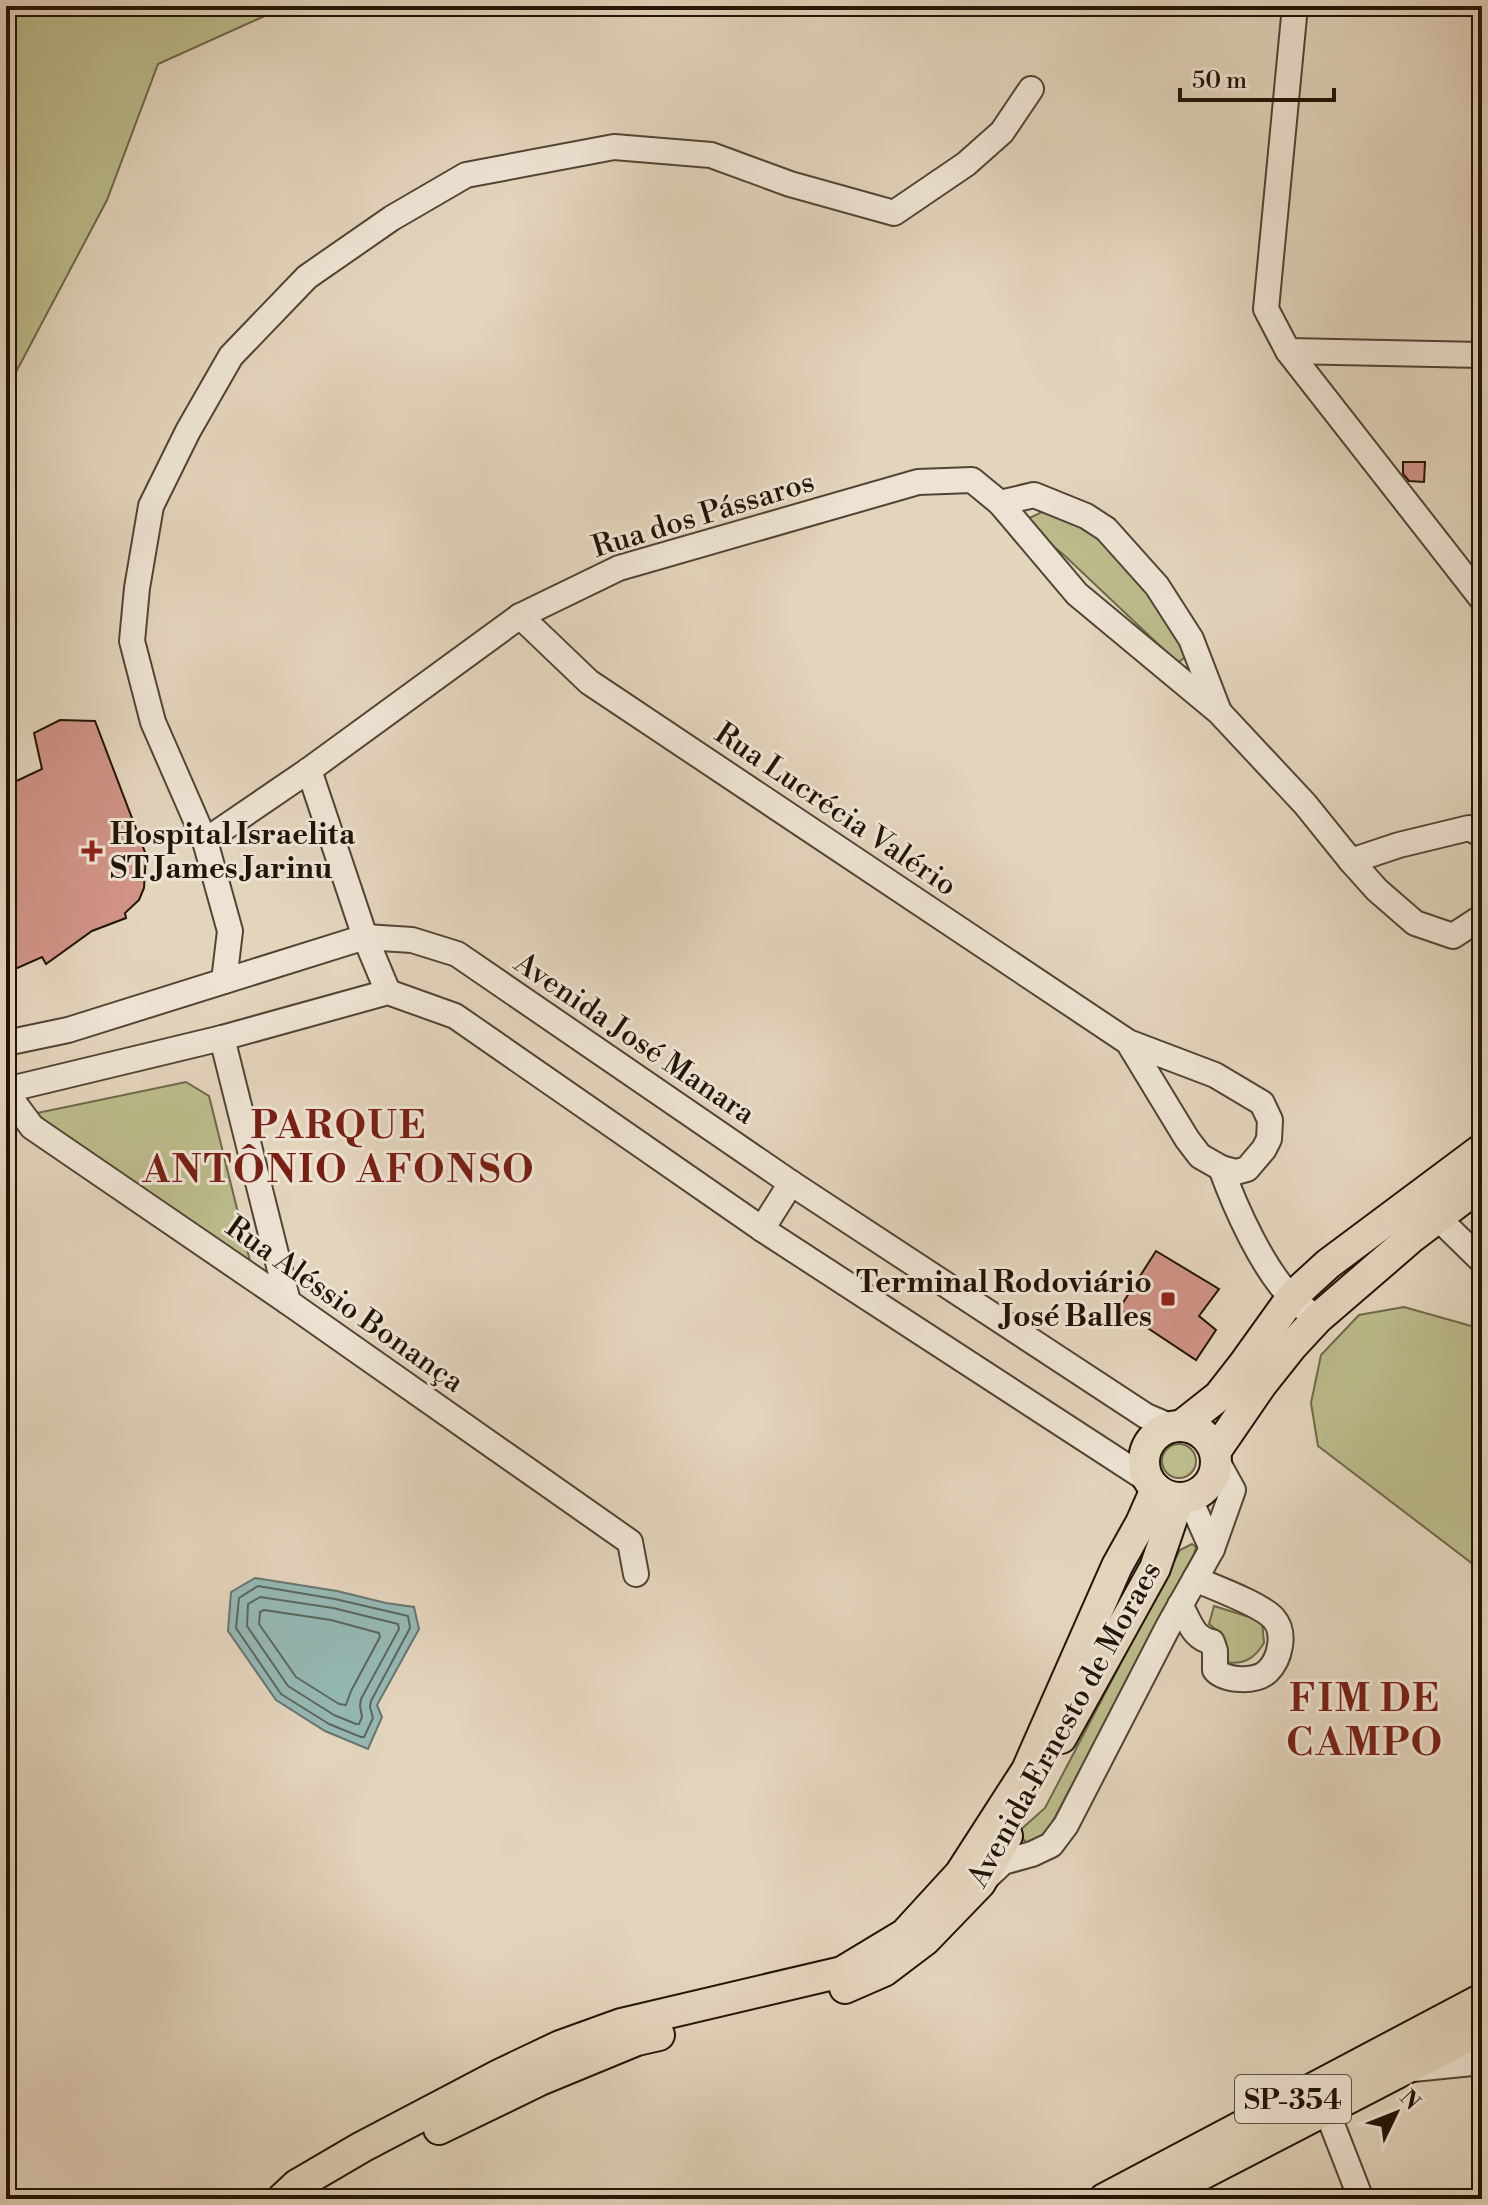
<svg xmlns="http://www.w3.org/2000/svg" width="1488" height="2205" viewBox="0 0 1488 2205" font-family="'Libre Bodoni',serif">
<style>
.green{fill:#bbbb8b;stroke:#6e6849;stroke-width:2}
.water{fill:#95b8b4;stroke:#67766f;stroke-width:2}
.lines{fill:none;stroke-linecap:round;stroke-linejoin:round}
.shore{stroke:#5c665e;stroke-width:2}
.building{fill:#d09386;stroke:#221407;stroke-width:2}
.minor-casing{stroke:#524434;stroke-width:28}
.major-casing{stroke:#221407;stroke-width:34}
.minor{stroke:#ede3d3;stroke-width:24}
.major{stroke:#e3d4bc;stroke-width:30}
.poi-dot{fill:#8f2418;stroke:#ede3d3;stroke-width:3}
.labels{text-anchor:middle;stroke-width:6;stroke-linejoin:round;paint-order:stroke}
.shield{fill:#ede3d3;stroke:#5f5244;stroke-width:2}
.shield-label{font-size:28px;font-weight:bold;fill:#221407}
.street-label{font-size:30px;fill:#221407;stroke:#ede3d3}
.poi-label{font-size:30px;font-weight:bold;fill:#221407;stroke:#ede3d3;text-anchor:start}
.district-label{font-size:38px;font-weight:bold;letter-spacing:2px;fill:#7a1f14;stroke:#ede3d3}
</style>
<rect width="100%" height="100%" fill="#e3d4bc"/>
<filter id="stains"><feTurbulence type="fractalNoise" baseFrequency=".0025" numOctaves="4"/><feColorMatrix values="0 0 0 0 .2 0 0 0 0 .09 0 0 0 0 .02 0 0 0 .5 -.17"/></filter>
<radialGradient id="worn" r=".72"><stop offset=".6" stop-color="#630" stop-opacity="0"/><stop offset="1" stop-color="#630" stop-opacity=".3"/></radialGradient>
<g class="green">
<polygon points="6,6 287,6 158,64 107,200 7,389 6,397"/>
<polygon points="1044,511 1093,531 1120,555 1190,653 1178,663 1065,556 1023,521"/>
<polygon points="186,1082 209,1096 251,1265 38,1131 37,1113"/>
<polygon points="1404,1307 1482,1329 1482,1571 1318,1446 1311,1403 1321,1355 1359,1315"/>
<circle cx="1179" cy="1461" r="17"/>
<polygon points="1192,1544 1196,1547 1194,1554 1043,1840 1027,1843 1017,1833 1045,1808 1180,1550"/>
<path d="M1214,1606L1262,1621L1264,1643C1254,1659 1244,1665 1225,1662C1229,1640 1227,1637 1209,1624Z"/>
</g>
<polygon class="water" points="255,1578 337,1591 386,1603 414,1607 419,1629 377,1705 382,1717 368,1749 325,1731 276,1700 228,1631 231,1592"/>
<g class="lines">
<g class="shore">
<polygon points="258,1586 335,1599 408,1616 410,1628 371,1701 370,1707 373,1718 364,1737 361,1737 329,1724 281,1694 236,1628 239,1598"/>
<polygon points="260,1597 333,1608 398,1624 399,1629 361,1699 360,1706 362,1717 359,1724 356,1724 334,1715 288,1686 247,1626 248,1604"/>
<polygon points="264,1610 331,1620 379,1633 380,1637 351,1691 346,1705 339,1704 296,1677 259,1624 260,1612"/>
</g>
</g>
<g class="building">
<polygon points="1403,462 1425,462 1424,482 1409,481 1403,474"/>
<polygon points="60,720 95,721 146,855 144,888 139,900 125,913 126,918 92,931 46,964 42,957 6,973 6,786 42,769 34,733"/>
<polygon points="1156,1251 1219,1289 1199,1316 1216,1330 1196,1360 1119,1309"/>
</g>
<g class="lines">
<defs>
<g id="minor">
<polyline points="1295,6 1266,309 1288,351 1482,599"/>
<polyline points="1288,351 1482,355"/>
<polyline points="1000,503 1034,495 1086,516 1106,529 1157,586 1191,639 1218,709"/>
<polyline points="520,616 589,682 1128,1042 1215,1075 1262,1103 1270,1120 1269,1139 1264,1149 1247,1169 1236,1172 1221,1168 1200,1156 1187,1139 1128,1042"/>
<polyline points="309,770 365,937 388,992"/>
<polyline points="205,841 309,770 520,616 619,568 918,482 972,480 1000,503 1077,594 1219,712 1305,804 1351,861 1377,890 1415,923 1453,936 1482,917"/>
<polyline points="1351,861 1399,845 1469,828 1482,835"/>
<polyline points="224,981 230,931 205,841 153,722 132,641 137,588 151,506 188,431 231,356 307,277 392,218 466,175 614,147 711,155 790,184 894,213 966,164 1002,132 1031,89"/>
<polyline points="222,1038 288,1302"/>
<polyline points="6,1043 68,1030 365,937 412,940 457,954 791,1183 1146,1416 1172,1427"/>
<polyline points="6,1090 222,1038 388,992 455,1016 762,1229 1151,1482"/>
<polyline points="6,1092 32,1127 288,1302 630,1542 636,1574"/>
<path d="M1221,1168C1235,1207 1263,1270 1293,1299C1301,1306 1309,1312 1317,1319"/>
<polyline points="1438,1218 1482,1261"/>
<polyline points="762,1229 791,1183"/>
<polyline points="1189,1497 1212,1549"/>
<path d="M1180,1605C1190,1621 1192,1638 1212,1642L1215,1651V1670C1225,1681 1256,1683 1268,1671C1280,1659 1286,1633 1274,1619C1263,1605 1213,1587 1195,1579"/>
<polyline points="985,1879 1003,1862 1032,1854 1051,1845 1066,1825 1168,1627 1212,1549 1233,1490 1217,1461"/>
<polyline points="1413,2069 1482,2062"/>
<polyline points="1326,2109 1361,2199"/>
</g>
<g id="major">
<polyline points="1181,1426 1219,1396 1244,1364 1292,1297 1328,1264 1482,1149"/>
<circle cx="1180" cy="1462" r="36"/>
<polyline points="1215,1452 1261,1385 1292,1346 1317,1319 1412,1237 1482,1184"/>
<polyline points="1061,1738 1155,1568 1179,1498"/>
<polyline points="845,1988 884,1971 925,1940 980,1883 1007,1836"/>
<polyline points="439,2129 540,2080 637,2040 659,2035"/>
<polyline points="282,2199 297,2185 362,2147 499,2075 560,2046 621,2024 842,1972 905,1934 960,1874 1027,1770 1117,1566 1141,1523 1156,1489"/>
<polyline points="1104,2199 1482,1999"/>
<polyline points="1154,2199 1482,2029"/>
</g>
</defs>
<use href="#minor" class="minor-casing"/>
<use href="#major" class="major-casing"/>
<use href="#minor" class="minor"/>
<use href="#major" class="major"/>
</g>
<g class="poi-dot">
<path d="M88 839h8v8h8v8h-8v8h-8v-8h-8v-8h8z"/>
<rect x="1160" y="1291" width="16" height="16" rx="4"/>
</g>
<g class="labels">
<rect class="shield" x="1235" y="2075" width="116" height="48" rx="6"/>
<g class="shield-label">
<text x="1293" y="2109">SP-354</text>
</g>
<g class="street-label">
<text transform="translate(703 514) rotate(-17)" y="10">Rua dos Pássaros</text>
<text transform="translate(836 809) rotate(34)" y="10">Rua Lucrécia Valério</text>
<text transform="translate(635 1038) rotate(34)" y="10">Avenida José Manara</text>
<text transform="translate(345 1304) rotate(35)" y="10">Rua Aléssio Bonança</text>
<text transform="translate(1064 1724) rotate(-61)" y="10">Avenida Ernesto de Moraes</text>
</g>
<g class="poi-label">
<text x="110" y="844">Hospital Israelita<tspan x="110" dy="34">ST James Jarinu</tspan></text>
<text x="1152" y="1292" text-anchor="end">Terminal Rodoviário<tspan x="1152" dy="34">José Balles</tspan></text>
</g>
<g class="district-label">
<text x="339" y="1138">PARQUE<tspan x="339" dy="44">ANTÔNIO AFONSO</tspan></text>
<text x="1365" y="1711">FIM DE<tspan x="1365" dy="44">CAMPO</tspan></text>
</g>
</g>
<rect width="1488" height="2205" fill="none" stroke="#e3d4bc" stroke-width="32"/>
<rect x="8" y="8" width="1472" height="2189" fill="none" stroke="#221407" stroke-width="4"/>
<rect x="16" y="16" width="1456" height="2173" fill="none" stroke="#221407" stroke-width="2"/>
<g transform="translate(1396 2113) rotate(47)" stroke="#ede3d3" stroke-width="6" paint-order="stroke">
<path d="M0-6L14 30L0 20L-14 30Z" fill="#221407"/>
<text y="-12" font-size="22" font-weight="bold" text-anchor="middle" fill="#221407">N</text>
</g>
<path d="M1180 88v12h154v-12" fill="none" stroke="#221407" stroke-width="4"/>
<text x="1192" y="88" font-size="24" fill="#221407" stroke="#ede3d3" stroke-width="6" paint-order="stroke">50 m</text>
<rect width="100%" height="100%" filter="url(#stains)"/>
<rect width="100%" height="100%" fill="url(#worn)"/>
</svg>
